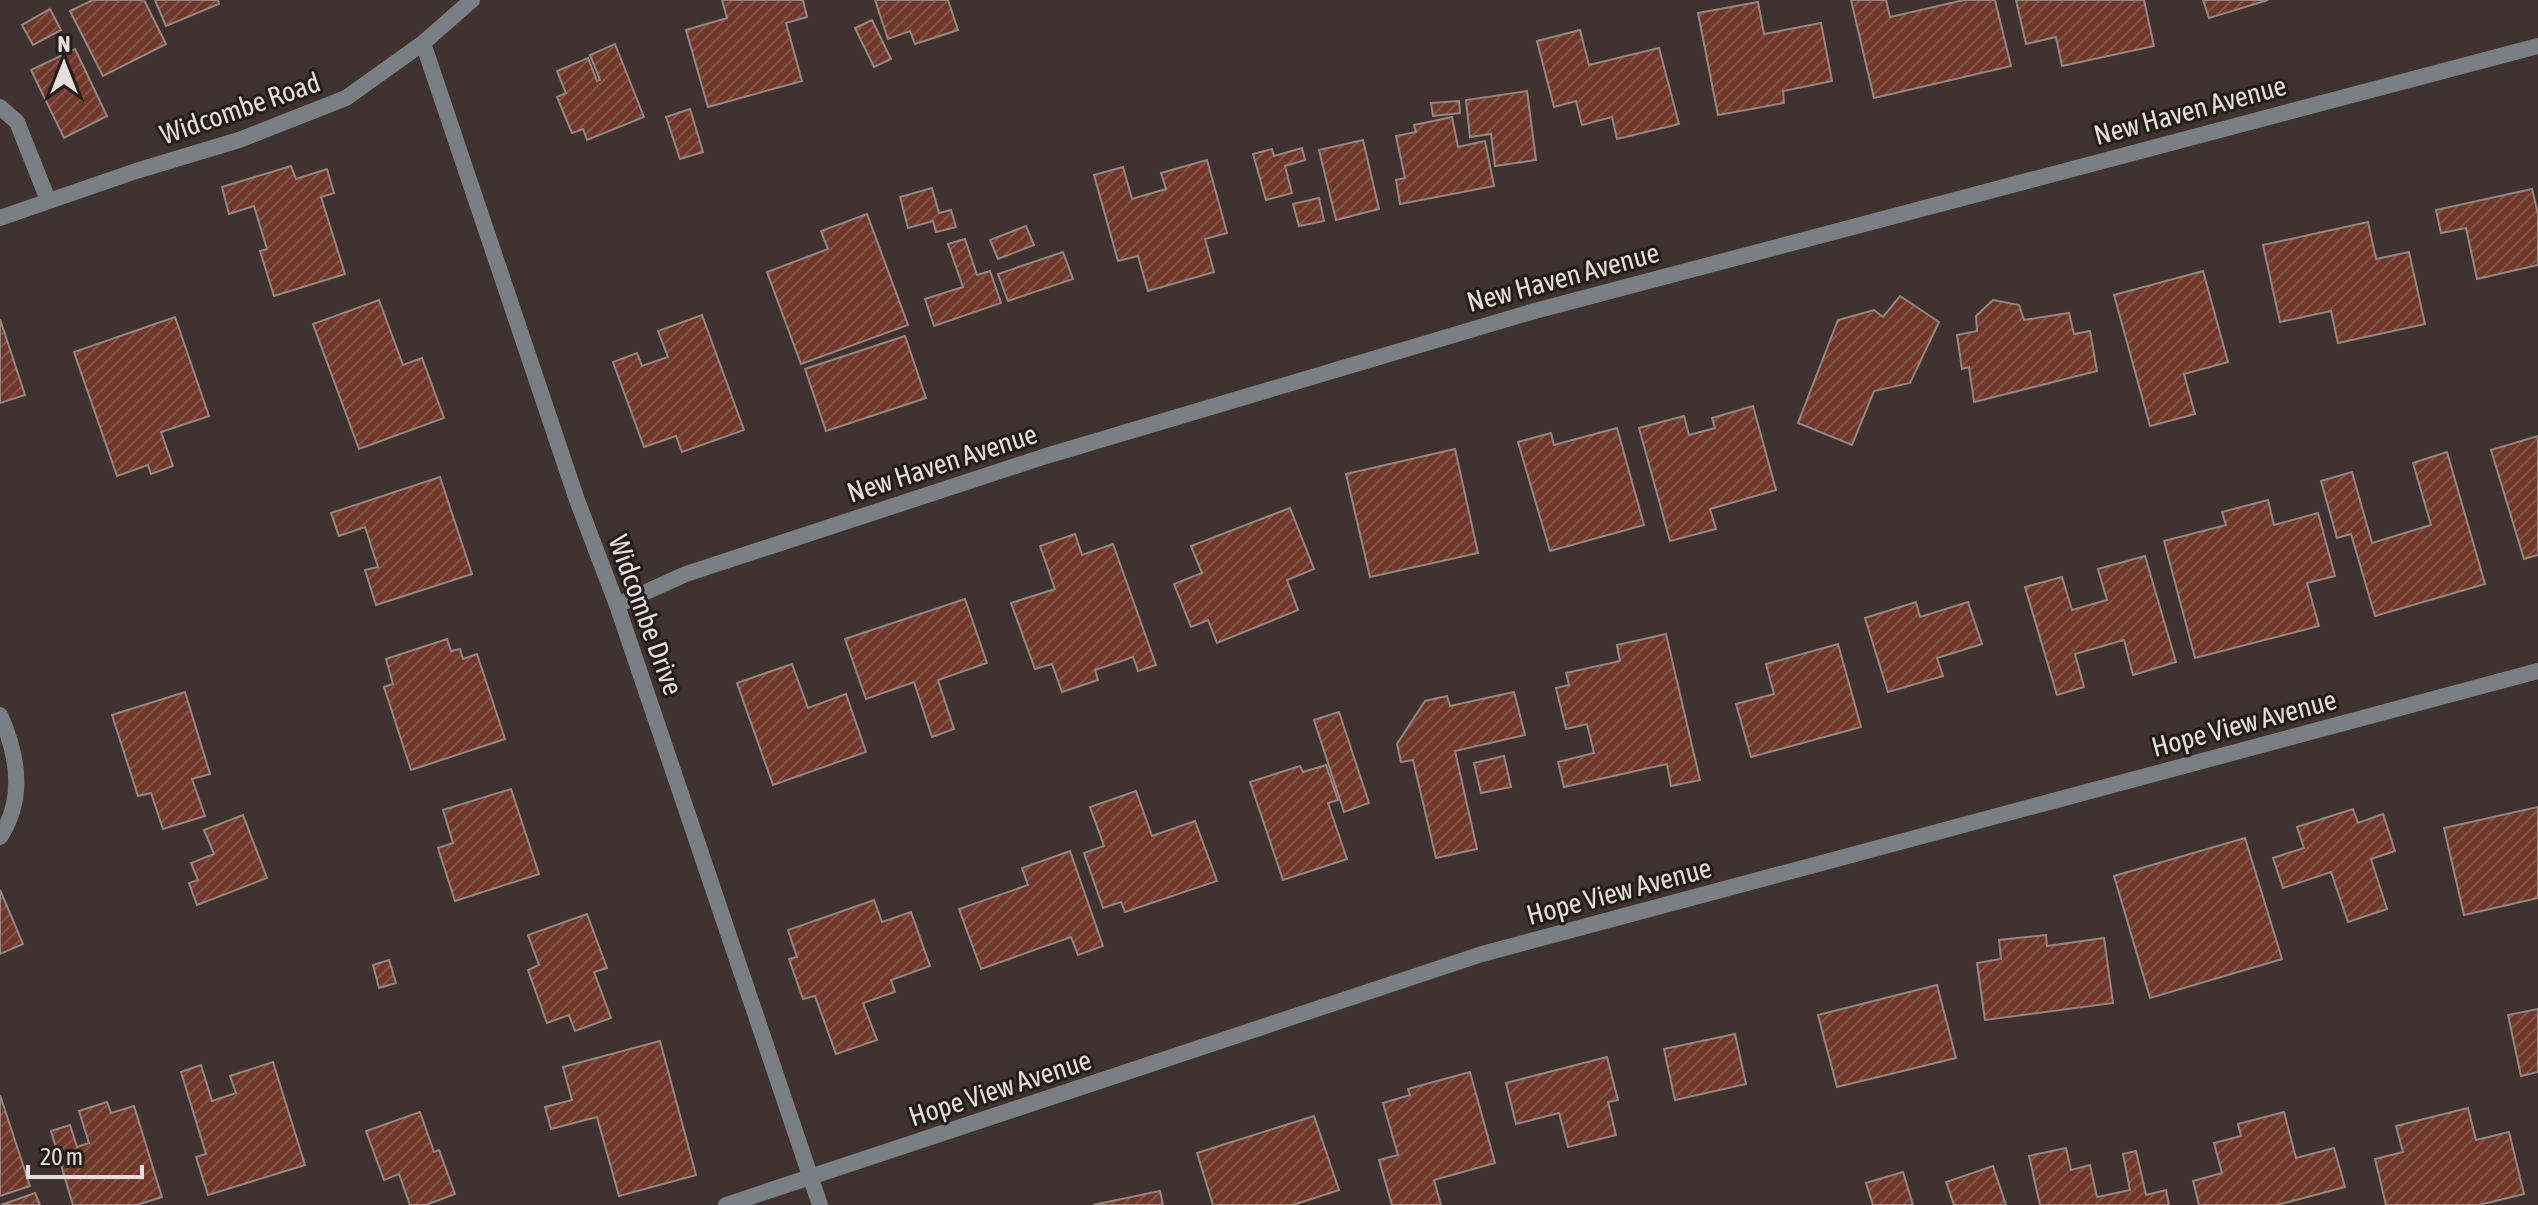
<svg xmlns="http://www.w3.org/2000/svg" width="2538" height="1205" viewBox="0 0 2538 1205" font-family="'Asap Condensed',sans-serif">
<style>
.building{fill:url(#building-hatch);stroke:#968682;stroke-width:2}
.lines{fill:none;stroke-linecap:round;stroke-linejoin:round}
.minor{stroke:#797f83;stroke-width:16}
.tertiary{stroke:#797f83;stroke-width:16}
.labels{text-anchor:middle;stroke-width:6;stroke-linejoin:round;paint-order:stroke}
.street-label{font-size:28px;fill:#e7dddb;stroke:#221c1a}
</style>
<defs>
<pattern id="building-hatch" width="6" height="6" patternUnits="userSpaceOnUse" patternTransform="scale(2)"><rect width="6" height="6" fill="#70372b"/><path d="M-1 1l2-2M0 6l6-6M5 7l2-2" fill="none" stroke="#845449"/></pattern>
</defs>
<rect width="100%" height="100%" fill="#40322f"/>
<g class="building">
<polygon points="93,0 144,0 166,44 103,76 70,11"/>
<polygon points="155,0 218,0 219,4 166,26"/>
<polygon points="722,0 803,0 807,17 786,23 802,81 708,107 686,30 727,18"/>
<polygon points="875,0 948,0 958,30 915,44 910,31 888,39"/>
<polygon points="1851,0 1886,0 1890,17 1964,0 1995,0 2011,66 1874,98"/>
<polygon points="2016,0 2144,0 2154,46 2062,66 2056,37 2026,44"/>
<polygon points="2203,0 2268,0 2209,18"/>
<polygon points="1758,2 1764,34 1821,23 1832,81 1783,91 1784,103 1718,115 1698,13"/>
<polygon points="50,9 61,30 33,45 22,25"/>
<polygon points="872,20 891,59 874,67 855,28"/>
<polygon points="1580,30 1589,65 1659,48 1679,124 1617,139 1612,117 1582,125 1576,101 1554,107 1537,41"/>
<polygon points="615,44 644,117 587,140 583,129 572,133 557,97 566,93 557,71 588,58 597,81 600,80 590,55"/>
<polygon points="75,49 107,116 64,138 31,70"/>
<polygon points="1527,91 1536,160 1495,166 1491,134 1470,137 1466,100"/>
<polygon points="1459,101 1460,113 1433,116 1431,103"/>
<polygon points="690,109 703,152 680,159 666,117"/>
<polygon points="1452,117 1458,147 1485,141 1494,186 1400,204 1396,180 1405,178 1396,136 1416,132 1414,125"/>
<polygon points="1363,140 1379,209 1336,220 1319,150"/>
<polygon points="1302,148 1305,160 1285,166 1292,193 1266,200 1253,154 1272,149 1274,156"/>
<polygon points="1207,160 1227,233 1205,239 1214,272 1148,291 1138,256 1118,261 1094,175 1123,167 1132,199 1166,189 1161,173"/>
<polygon points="291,166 296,179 327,169 334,193 321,197 345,274 274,296 260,251 267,249 254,206 229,214 222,187"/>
<polygon points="932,188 939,213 951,210 956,227 936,232 933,221 908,228 900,197"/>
<polygon points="2532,189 2538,214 2538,265 2477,279 2466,228 2441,233 2436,210"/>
<polygon points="1319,198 1324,221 1299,226 1293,204"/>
<polygon points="867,214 908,325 801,364 767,272 828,249 821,231"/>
<polygon points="2368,222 2376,259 2409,252 2425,324 2338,343 2331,311 2280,322 2263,245"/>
<polygon points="1026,226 1034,245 998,259 990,240"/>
<polygon points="965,239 977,275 990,271 1001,303 934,326 925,299 963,287 948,244"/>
<polygon points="1063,252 1073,279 1008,301 998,274"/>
<polygon points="2203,271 2228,362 2184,374 2195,414 2150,426 2114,295"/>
<polygon points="1900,296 1939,322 1910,383 1874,391 1852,445 1798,423 1838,320 1874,310 1883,317"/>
<polygon points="379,300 403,365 422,358 444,418 359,449 313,324"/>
<polygon points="1993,300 2019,305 2024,320 2069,313 2074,334 2090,331 2097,371 1974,402 1969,367 1962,369 1957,335 1977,331 1976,316"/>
<polygon points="702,315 744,430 682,452 676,436 644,447 613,362 637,353 642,366 668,357 658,331"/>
<polygon points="175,317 209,416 161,432 173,466 151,474 148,465 117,476 74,352"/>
<polygon points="0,319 25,395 0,403"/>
<polygon points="905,336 926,398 826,431 805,369"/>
<polygon points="1753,406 1776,490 1710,509 1716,529 1670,541 1639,428 1684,416 1689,435 1715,428 1712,418"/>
<polygon points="1617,428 1644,525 1550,551 1518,442 1551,433 1554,445"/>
<polygon points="2538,436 2538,555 2524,559 2491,450"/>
<polygon points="1455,449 1478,553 1370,577 1346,474"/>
<polygon points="2447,452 2485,584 2375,616 2351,534 2337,538 2321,481 2352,472 2372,543 2431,525 2413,463"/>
<polygon points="440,477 472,574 376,605 365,570 378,567 365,527 339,536 331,513"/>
<polygon points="2268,500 2274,525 2318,513 2335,576 2307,583 2319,626 2195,658 2164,541 2226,525 2222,512"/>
<polygon points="1290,508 1314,569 1287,580 1298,610 1217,643 1208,620 1191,627 1174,584 1202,573 1191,546"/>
<polygon points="1075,534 1082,555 1113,544 1156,665 1138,671 1133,657 1095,670 1098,680 1062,692 1052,664 1035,669 1011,603 1055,589 1040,546"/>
<polygon points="2145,556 2176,662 2133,675 2124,640 2075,654 2084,687 2057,695 2025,587 2062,577 2072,610 2107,600 2098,569"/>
<polygon points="965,599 987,663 938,680 954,729 932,737 914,682 866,699 845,639"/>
<polygon points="1916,602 1920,617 1968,602 1982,644 1937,658 1943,676 1888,692 1865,618"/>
<polygon points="1666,634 1700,780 1671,786 1667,764 1564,787 1558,762 1594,753 1587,724 1566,729 1556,688 1569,685 1566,673 1620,661 1617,645"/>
<polygon points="447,639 451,651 460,649 463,659 477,654 505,739 411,770 384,687 393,684 386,659"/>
<polygon points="1838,644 1861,727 1751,757 1736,704 1774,694 1766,664"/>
<polygon points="792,664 808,708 846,694 866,752 773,785 737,683"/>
<polygon points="185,692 210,774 192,779 205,816 163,829 151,793 138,796 112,715"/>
<polygon points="1514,692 1525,735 1455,751 1477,849 1436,858 1413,760 1401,762 1397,744 1425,701 1447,696 1450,706"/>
<polygon points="1339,712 1369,803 1344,812 1314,720"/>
<polygon points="1504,756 1511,787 1481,793 1474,763"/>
<polygon points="1326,765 1338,800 1328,803 1347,859 1283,880 1250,782 1300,766 1303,772"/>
<polygon points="511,789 539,874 455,901 438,848 453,843 443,810"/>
<polygon points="1136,791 1152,836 1195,821 1217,881 1125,912 1121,902 1103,908 1084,853 1104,846 1090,807"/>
<polygon points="2538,807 2538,898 2464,915 2444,828"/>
<polygon points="2353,809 2358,823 2383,814 2395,851 2371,859 2387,909 2348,922 2331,872 2283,888 2273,858 2304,848 2297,827"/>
<polygon points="243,815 267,878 197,905 189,883 198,880 191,863 214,854 204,830"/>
<polygon points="2245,838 2282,959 2150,998 2114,876"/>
<polygon points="1070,851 1103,946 1078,955 1071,937 981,969 959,909 1028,885 1022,868"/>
<polygon points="0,890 23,944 0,954"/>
<polygon points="874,900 882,922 911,912 930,966 891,980 895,992 863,1003 877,1040 836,1054 815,996 803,999 789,959 797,957 788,930"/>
<polygon points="587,914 607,968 594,972 611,1018 575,1031 569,1015 547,1023 528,970 539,965 528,935"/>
<polygon points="2046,935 2047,946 2104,938 2113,1003 1985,1020 1977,963 2001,959 1999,940"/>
<polygon points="389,960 396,983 379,988 373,965"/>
<polygon points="1937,985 1956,1058 1837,1087 1818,1015"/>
<polygon points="2538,1009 2538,1072 2521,1076 2508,1015"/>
<polygon points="1735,1034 1746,1084 1675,1100 1664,1049"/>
<polygon points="660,1041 696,1175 619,1196 597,1117 551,1129 545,1107 572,1100 563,1067"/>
<polygon points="1607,1057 1618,1100 1608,1102 1616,1135 1568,1147 1559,1113 1516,1124 1506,1083"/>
<polygon points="273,1062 305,1165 208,1195 196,1157 206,1154 181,1072 201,1065 212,1101 236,1093 230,1076"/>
<polygon points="1470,1072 1495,1163 1434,1180 1441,1205 1392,1205 1379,1160 1398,1155 1383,1103 1410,1095 1408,1089"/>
<polygon points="0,1095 30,1186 0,1196"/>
<polygon points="107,1102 111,1113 134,1106 162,1197 137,1205 73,1205 51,1131 70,1125 77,1147 89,1143 79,1111"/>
<polygon points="2468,1108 2476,1140 2509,1132 2524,1194 2479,1205 2386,1205 2375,1159 2403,1152 2396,1126"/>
<polygon points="420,1112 434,1152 439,1150 455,1194 426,1205 410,1205 399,1174 384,1180 366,1131"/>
<polygon points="2284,1112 2296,1158 2334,1148 2345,1187 2277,1205 2199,1205 2193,1181 2222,1173 2214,1143 2241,1136 2238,1124"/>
<polygon points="1314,1116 1339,1190 1293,1205 1213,1205 1197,1153"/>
<polygon points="2066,1148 2071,1170 2090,1165 2097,1197 2130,1190 2123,1154 2136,1151 2146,1195 2166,1190 2169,1205 2040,1205 2029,1156"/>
<polygon points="1993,1166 2006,1205 1954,1205 1946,1182"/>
<polygon points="1903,1172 1913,1205 1873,1205 1866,1183"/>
<polygon points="1160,1191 1163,1205 1093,1205"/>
<polygon points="35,1193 40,1205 1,1205"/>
</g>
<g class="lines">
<g class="minor">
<polyline points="423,43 577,500 617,605 820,1205"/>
<polyline points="0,107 17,122 48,200"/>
<polyline points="617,605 686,574 1046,456 1531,312 2538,46"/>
<path d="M0,715C18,755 25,799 0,837"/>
<polyline points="726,1205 1482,954 2538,671"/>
</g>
<polyline class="tertiary" points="0,218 136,171 239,140 346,98 423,43 472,0"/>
</g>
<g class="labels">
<g class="street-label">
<text transform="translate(240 108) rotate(-19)" y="10">Widcombe Road</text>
<text transform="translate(2190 110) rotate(-15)" y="10">New Haven Avenue</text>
<text transform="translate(1563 277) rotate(-15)" y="10">New Haven Avenue</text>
<text transform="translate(942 463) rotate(-18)" y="10">New Haven Avenue</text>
<text transform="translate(646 615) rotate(70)" y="10">Widcombe Drive</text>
<text transform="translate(2244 723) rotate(-15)" y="10">Hope View Avenue</text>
<text transform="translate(1619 891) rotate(-15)" y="10">Hope View Avenue</text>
<text transform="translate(1000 1088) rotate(-18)" y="10">Hope View Avenue</text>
</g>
</g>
<g transform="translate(64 64)" stroke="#221c1a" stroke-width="6" paint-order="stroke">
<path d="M0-6L14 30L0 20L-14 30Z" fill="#e7dddb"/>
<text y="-12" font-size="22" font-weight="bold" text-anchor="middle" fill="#e7dddb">N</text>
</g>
<path d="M28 1165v12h114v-12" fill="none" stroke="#e7dddb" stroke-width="4"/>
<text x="40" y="1165" font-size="24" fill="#e7dddb" stroke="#221c1a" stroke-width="6" paint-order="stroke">20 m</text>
</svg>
